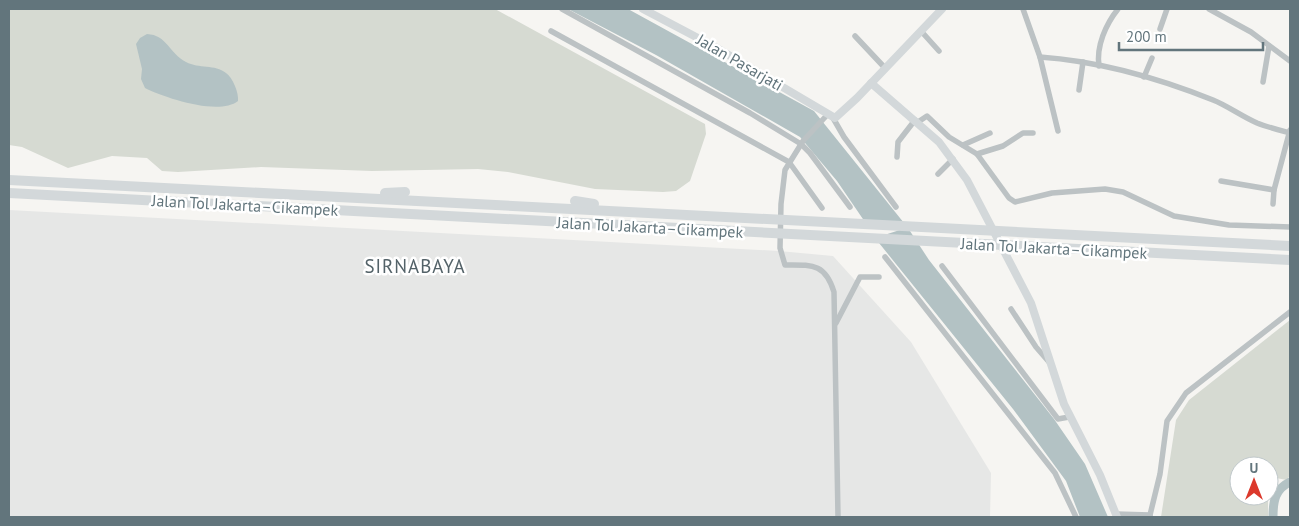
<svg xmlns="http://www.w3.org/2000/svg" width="1299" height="526" viewBox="0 0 1299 526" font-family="'PT Sans',sans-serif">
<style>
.built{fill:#e6e7e6}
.green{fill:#d6dad2;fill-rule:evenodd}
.water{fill:#b3c2c4}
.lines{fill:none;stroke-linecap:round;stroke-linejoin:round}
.river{stroke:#b3c2c4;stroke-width:9}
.street{stroke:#bcc2c4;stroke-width:5.5}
.secondary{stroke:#d3d8da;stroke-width:8}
.highway{stroke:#d3d8da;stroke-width:10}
.labels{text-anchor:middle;stroke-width:5;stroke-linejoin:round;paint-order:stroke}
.street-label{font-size:16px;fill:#62757c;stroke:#fff}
.quarter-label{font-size:19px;letter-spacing:1px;fill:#536268;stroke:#fff}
</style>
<rect width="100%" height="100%" fill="#f6f5f2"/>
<polygon class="built" points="9,210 779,251 833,256 911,342 991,473 990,517 9,517"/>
<g class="green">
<polygon points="9,9 495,9 705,124 706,134 690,181 676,191 663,192 595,189 508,172 478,169 372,171 261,167 178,172 162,171 147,158 112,156 68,168 22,147 9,145"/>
<path d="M1290,320V475L1287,480L1276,478L1268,499V517H1161L1176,420L1189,400ZM1239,466H1269V496H1239Z"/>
</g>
<g class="water">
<polygon points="568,9 628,9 814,111 908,228 929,260 1054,419 1085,464 1108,517 1080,517 1066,481 1013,409 875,238 906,228 867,225 837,181 800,137 656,55"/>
<path d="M147,34C167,35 169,53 186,62C199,69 215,64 226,73C233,78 239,93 238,101C219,116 165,98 145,88L141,79L142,69L136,44L140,38Z"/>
</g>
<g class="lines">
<path class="river" d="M1273,517C1273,501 1275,489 1290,482"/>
<g class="street">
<polyline points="562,9 750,113 801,144 810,153 850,207"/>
<polyline points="1023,9 1040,57 1058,131"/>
<polyline points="1209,9 1251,32 1290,61"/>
<polyline points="1160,29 1167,9"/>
<polyline points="551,31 789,162 822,208"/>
<polyline points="921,31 939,51"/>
<polyline points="855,36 885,68"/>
<path d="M1040,57C1098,61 1158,78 1213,100C1228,106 1241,116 1257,123C1267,127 1279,130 1290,133"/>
<path d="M1099,66C1096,46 1106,24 1118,9"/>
<polyline points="1144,77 1152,58"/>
<polyline points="1263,82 1269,46"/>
<polyline points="1079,90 1083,62"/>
<path d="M828,114L803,141L785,170L781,204L780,248L785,265C812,265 825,263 834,292L838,517"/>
<polyline points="833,118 844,137 896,207"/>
<polyline points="918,122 927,116 949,137 977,154 1009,198 1015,202 1052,193 1105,189 1123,192 1174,216 1229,225 1290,227"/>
<polyline points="963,145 990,133"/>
<polyline points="977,154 1003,146 1023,133 1033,133"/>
<polyline points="897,157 898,142 915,120"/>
<polyline points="938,174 953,159"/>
<polyline points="1221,181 1274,190"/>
<polyline points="1273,204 1274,190 1290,130"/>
<polyline points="885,257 1055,473 1076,517"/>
<polyline points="942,266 1058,419 1069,417"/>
<polyline points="1011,309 1036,347 1049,362"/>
<polyline points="836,323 860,277 879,277"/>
<polyline points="1116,514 1150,515 1150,517"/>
<polyline points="1150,515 1160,474 1167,421 1186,393 1290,312"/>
</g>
<g class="secondary">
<polyline points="643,9 715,47 835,118 857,98 942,9"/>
<polyline points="871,83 939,142 967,180 1031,303 1064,404 1100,475 1117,517"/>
</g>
<g class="highway">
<polyline points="9,180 1290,246"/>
<polyline points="9,193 1290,260"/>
<polyline points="385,193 405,192"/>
<polyline points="575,201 594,204"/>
</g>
</g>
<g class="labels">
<g class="street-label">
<text transform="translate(740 62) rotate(30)" y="6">Jalan Pasarjati</text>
<text transform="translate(245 205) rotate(3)" y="6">Jalan Tol Jakarta–Cikampek</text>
<text transform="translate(650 227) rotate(3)" y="6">Jalan Tol Jakarta–Cikampek</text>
<text transform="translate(1054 248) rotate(3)" y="6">Jalan Tol Jakarta–Cikampek</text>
</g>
<g class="quarter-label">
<text x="415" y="273">SIRNABAYA</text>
</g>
</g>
<rect width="1299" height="526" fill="none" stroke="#62757c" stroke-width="20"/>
<g transform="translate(1254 481)"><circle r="24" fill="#ffffff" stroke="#c0c8cb"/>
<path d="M0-4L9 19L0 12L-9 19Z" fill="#dc392c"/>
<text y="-8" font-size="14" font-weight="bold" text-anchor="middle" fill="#62757c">U</text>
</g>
<path d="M1119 42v8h144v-8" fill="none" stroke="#62757c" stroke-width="2.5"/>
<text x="1126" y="42" font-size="15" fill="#62757c" stroke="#ffffff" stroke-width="4" paint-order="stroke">200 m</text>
</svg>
